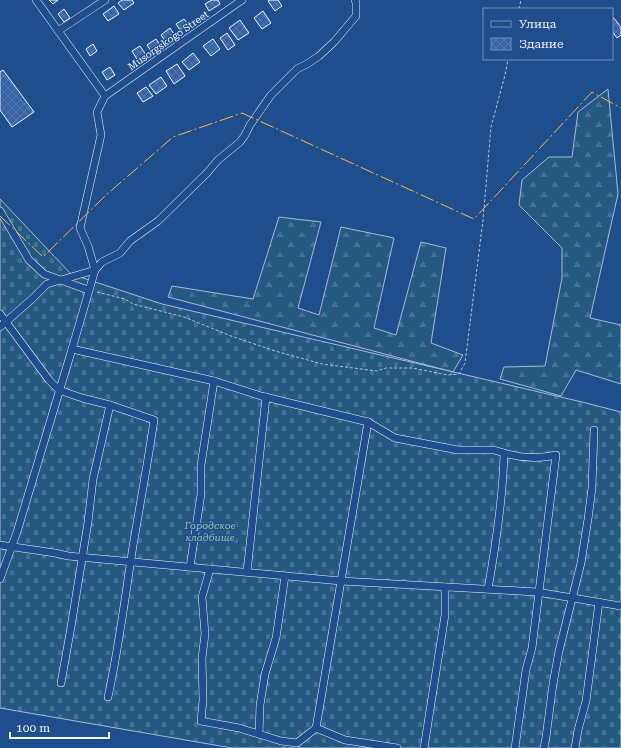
<svg xmlns="http://www.w3.org/2000/svg" width="621" height="748" viewBox="0 0 621 748" font-family="'Roboto Serif',serif">
<style>
.forest{fill:url(#forest-firs);stroke:#a8bbd7}
.cemetery{fill:url(#cemetery-stones);stroke:#a8bbd7}
.building{fill:url(#building-cross-hatch);stroke:#f2f6ff}
.lines{fill:none;stroke-linecap:round;stroke-linejoin:round}
.minor-casing{stroke:#f2f6ff;stroke-width:8}
.path{stroke:#b3c4dc;stroke-width:1;stroke-dasharray:3 2;stroke-linecap:butt}
.minor{stroke:#1f4e8c;stroke-width:7}
.power{stroke:#ffb74d;stroke-width:1;stroke-dasharray:14 3 2 3;stroke-linecap:butt}
.labels{text-anchor:middle;stroke-width:3;stroke-linejoin:round;paint-order:stroke}
.street-label{font-size:10px;fill:#f2f6ff;stroke:#1f4e8c}
.park-label{font-size:10px;font-style:italic;fill:#97c8a6;stroke:#1f4e8c}
</style>
<defs>
<pattern id="forest-firs" width="22" height="20" patternUnits="userSpaceOnUse"><rect width="22" height="20" fill="#245a82"/><path d="M5 1l3.5 6h-7zM16 11l3.5 6h-7z" fill="#447295"/></pattern>
<pattern id="cemetery-stones" width="16" height="16" patternUnits="userSpaceOnUse"><rect width="16" height="16" fill="#245a82"/><path d="M2 7V4a2 2 0 0 1 4 0v3zM10 15v-3a2 2 0 0 1 4 0v3z" fill="#447295"/></pattern>
<pattern id="building-cross-hatch" width="8" height="8" patternUnits="userSpaceOnUse"><rect width="8" height="8" fill="#3563a3"/><path d="M0 0l8 8M0 8l8-8" fill="none" stroke="#537ab1"/></pattern>
</defs>
<rect width="100%" height="100%" fill="#1f4e8c"/>
<g class="forest">
<polygon points="608,89 618,194 590,318 621,325 621,384 576,370 561,396 500,379 504,367 545,366 562,278 562,248 519,205 522,180 549,157 572,157 578,112"/>
<polygon points="279,217 321,222 298,308 319,315 341,227 394,238 374,328 396,335 421,242 446,248 431,343 463,355 453,372 168,297 172,286 253,299"/>
</g>
<polygon class="cemetery" points="0,199 71,274 162,304 582,402 621,412 621,748 232,748 0,708"/>
<g class="building">
<polygon points="49,0 58,0 53,4"/>
<polygon points="122,0 132,0 134,3 124,10 118,3"/>
<polygon points="212,0 218,0 220,4 209,11 205,4"/>
<polygon points="270,0 278,0 282,6 275,11 268,1"/>
<polygon points="114,6 119,14 108,21 103,14"/>
<polygon points="64,9 70,18 64,22 58,14"/>
<polygon points="263,11 271,23 262,29 254,18"/>
<polygon points="612,16 621,27 621,35 617,38 612,31"/>
<polygon points="184,19 188,24 180,30 176,24"/>
<polygon points="240,20 249,33 238,40 229,28"/>
<polygon points="170,28 174,34 165,41 161,35"/>
<polygon points="227,33 235,45 228,50 220,38"/>
<polygon points="156,39 160,45 151,51 147,45"/>
<polygon points="213,39 220,49 211,56 203,46"/>
<polygon points="93,44 97,51 90,56 86,49"/>
<polygon points="140,46 146,55 138,61 132,51"/>
<polygon points="193,53 200,62 189,70 182,62"/>
<polygon points="177,64 185,76 174,84 166,71"/>
<polygon points="110,67 115,75 107,80 102,72"/>
<polygon points="3,70 34,112 12,127 0,110 0,72"/>
<polygon points="161,77 167,86 156,94 149,85"/>
<polygon points="146,87 153,96 143,102 137,93"/>
</g>
<g class="lines">
<defs>
<g id="minor">
<polyline points="36,0 105,96"/>
<polyline points="58,31 105,0"/>
<polyline points="0,211 29,260 44,274 88,290"/>
<path d="M0,314L49,380L59,390L82,398L110,405L154,420C148,462 140,504 133,546C125,597 119,647 108,697"/>
<polyline points="0,327 32,299 47,284 95,270 88,246 80,228 101,135 97,112 105,96 242,0"/>
<polyline points="72,349 95,270 102,262 120,253 130,241 158,221 207,173 218,160 240,142 245,135 250,125 271,95 297,69 307,64 319,56 334,42 356,16 356,3 355,0"/>
<path d="M368,422L395,438L458,450H494L504,453C503,499 496,544 488,589"/>
<path d="M504,453C521,458 539,459 556,455L532,648L526,670L515,748"/>
<polyline points="0,545 55,553 68,556 341,581 537,592 621,606"/>
<polyline points="190,567 201,494 201,465 214,381"/>
<polyline points="210,569 202,597 205,634 202,658 203,700 201,721 239,728 281,741 297,743 316,728 345,740 397,748"/>
<polyline points="247,572 266,397"/>
<polyline points="0,579 17,532 72,349 214,381 261,396 368,422 316,728"/>
<polyline points="61,683 71,627 88,522 93,479 110,405"/>
<polyline points="259,734 260,705 265,674 276,638 285,576"/>
<polyline points="424,748 445,615 445,587"/>
<polyline points="544,748 546,737 553,684 559,651 581,563 588,519 592,488 594,430"/>
<polyline points="575,748 578,730 586,701 599,602"/>
</g>
</defs>
<use href="#minor" class="minor-casing"/>
<g class="path">
<polyline points="519,9 521,0"/>
<polyline points="97,292 125,299 133,304 184,317 231,336 275,351 322,364 377,371 386,368 412,368 448,375 459,374 465,363 483,220 491,127 505,75 508,59"/>
</g>
<use href="#minor" class="minor"/>
<polyline class="power" points="0,216 43,257 105,196 173,137 242,113 474,219 592,92 621,108"/>
</g>
<g class="labels">
<g class="street-label">
<text transform="translate(168 40) rotate(-35)" y="4">Musorgskogo Street</text>
</g>
<g class="park-label">
<text x="210" y="529">Городское<tspan x="210" dy="12">кладбище</tspan></text>
</g>
</g>
<rect x="483" y="8" width="130" height="52" fill="#1f4e8c" stroke="#7391ba"/>
<rect x="491" y="21" width="20" height="6" fill="#1f4e8c" stroke="#7391ba"/>
<text x="519" y="28" font-size="12" fill="#f2f6ff">Улица</text>
<rect x="491" y="38" width="20" height="12" fill="url(#building-cross-hatch)" stroke="#7391ba"/>
<text x="519" y="48" font-size="12" fill="#f2f6ff">Здание</text>
<path d="M10 732v6h99v-6" fill="none" stroke="#f2f6ff" stroke-width="2"/>
<text x="16" y="732" font-size="12" fill="#f2f6ff" stroke="#1f4e8c" stroke-width="3" paint-order="stroke">100 m</text>
</svg>
